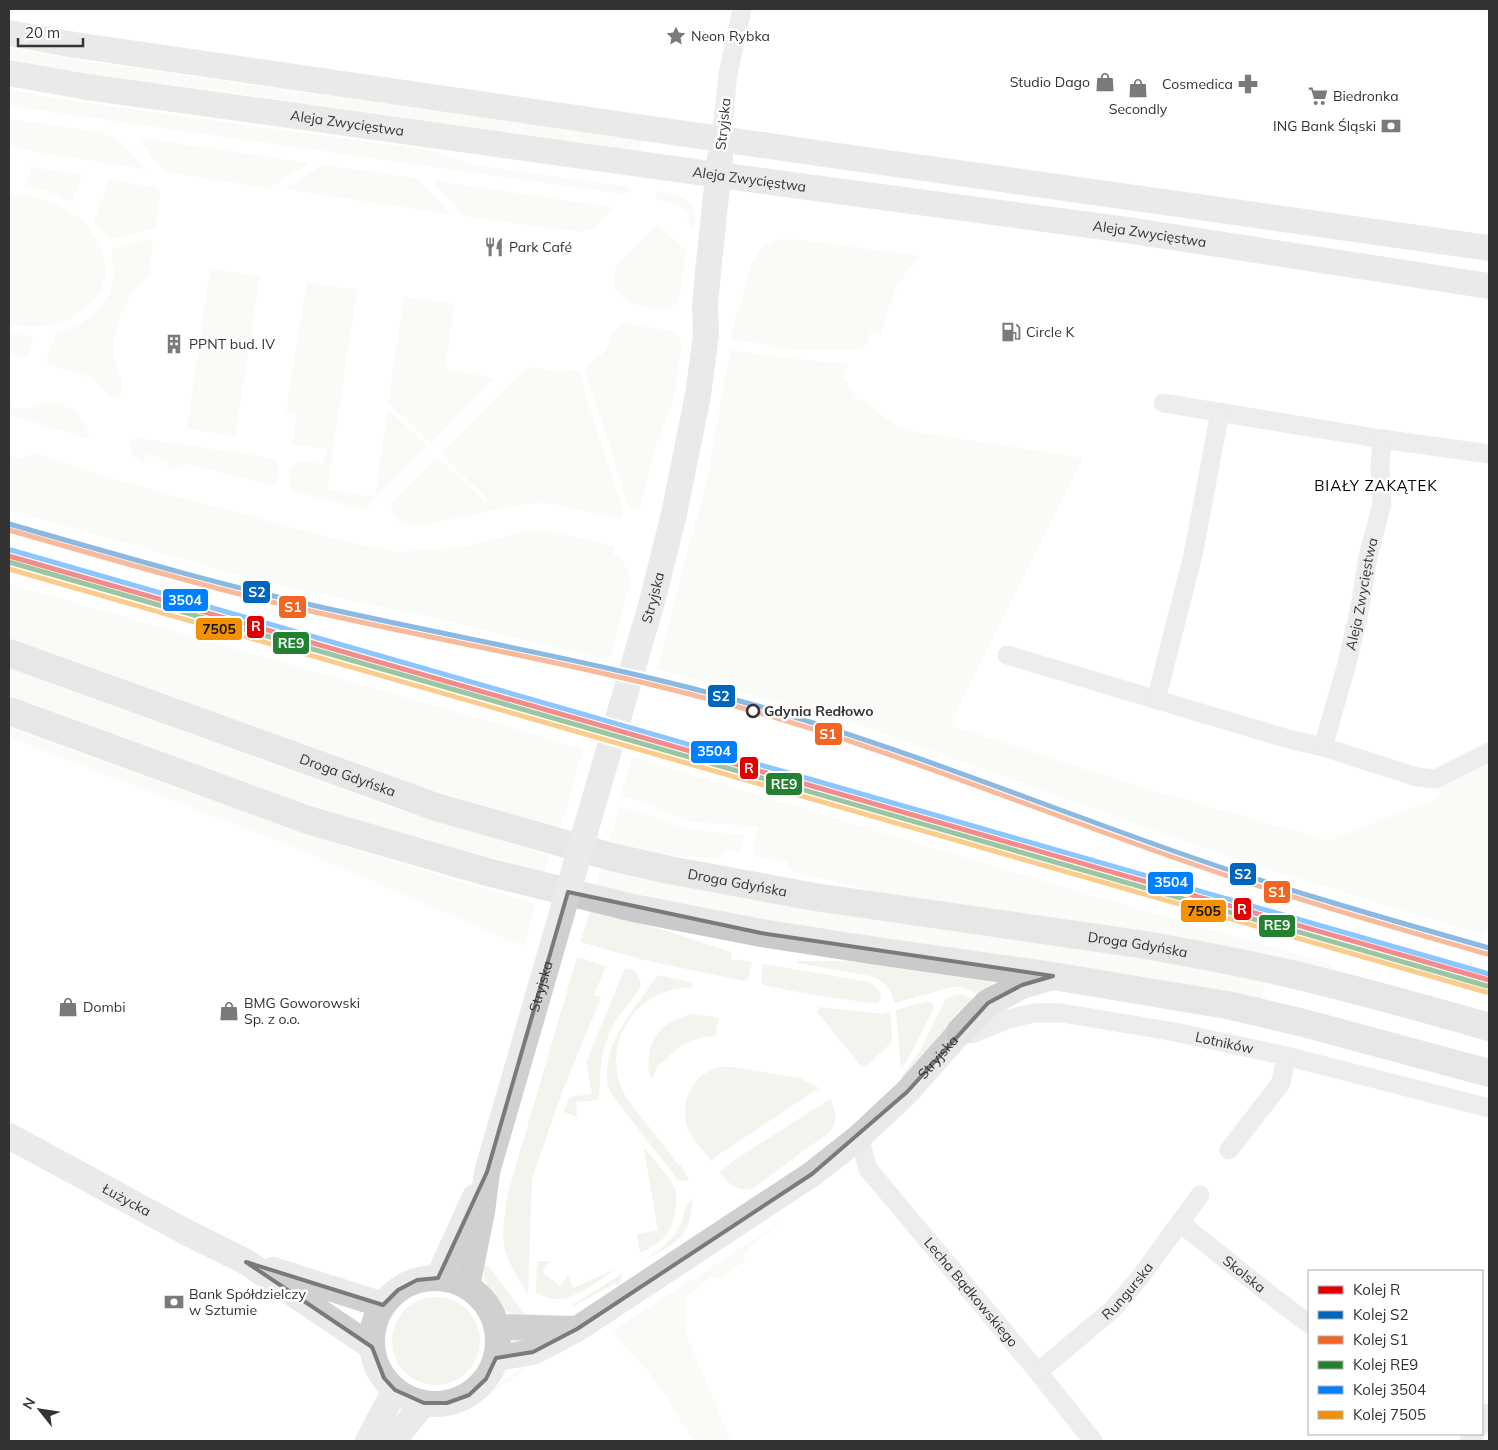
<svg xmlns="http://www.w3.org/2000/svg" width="1498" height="1450" viewBox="0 0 1498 1450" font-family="Mulish,sans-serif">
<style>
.green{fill:#f1f5ed}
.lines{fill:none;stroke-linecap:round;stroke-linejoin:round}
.street{stroke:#d7d7d7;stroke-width:19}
.secondary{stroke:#d0d0d0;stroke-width:26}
.primary{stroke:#cacaca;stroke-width:28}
.secondary-bridge{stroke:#d0d0d0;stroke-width:26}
.rail-1-casing{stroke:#fff;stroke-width:9}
.rail-2-casing{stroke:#fff;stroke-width:9}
.rail-3-casing{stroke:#fff;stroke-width:9}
.rail-4-casing{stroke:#fff;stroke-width:9}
.rail-5-casing{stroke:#fff;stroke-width:9}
.rail-6-casing{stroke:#fff;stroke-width:9}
.rail-1{stroke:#e50000;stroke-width:5}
.rail-2{stroke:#0065bd;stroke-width:5}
.rail-3{stroke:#f26522;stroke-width:5}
.rail-4{stroke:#238132;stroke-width:5}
.rail-5{stroke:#0080ff;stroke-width:5}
.rail-6{stroke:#f59003;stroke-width:5}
.marked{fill:none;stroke:#7a7a7a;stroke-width:4;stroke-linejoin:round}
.stop-dot{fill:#fff;stroke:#333;stroke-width:2.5}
.labels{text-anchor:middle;stroke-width:5;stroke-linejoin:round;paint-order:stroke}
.poi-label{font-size:14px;fill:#333;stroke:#fff;text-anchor:start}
.street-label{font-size:14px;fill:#333;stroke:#fff}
.stop-label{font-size:14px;font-weight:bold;fill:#333;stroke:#fff;text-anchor:start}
.neighbourhood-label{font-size:15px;letter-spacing:1px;fill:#000;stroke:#fff}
.line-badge{stroke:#fff;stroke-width:2}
.badge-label{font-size:14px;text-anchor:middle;font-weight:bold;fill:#fff}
.pale-badge-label{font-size:14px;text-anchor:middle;font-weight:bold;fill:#111}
</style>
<rect width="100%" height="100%" fill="#fff"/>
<g class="green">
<polygon points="9,48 97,63 642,141 641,151 207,89 97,76 9,59"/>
<polygon points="9,89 59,99 428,150 473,165 630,187 629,192 626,194 622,194 32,109 9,105"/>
<polygon points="9,119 99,132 123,144 145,169 48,154 9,145"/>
<polygon points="139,138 309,163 269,188 166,172 159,167"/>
<polygon points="323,165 416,178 450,214 284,189"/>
<polygon points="32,167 81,175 73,203 48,191 25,186"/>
<polygon points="110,180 157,188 160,192 155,225 153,229 112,239 108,239 94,221"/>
<polygon points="435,181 615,208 593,229 581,232 464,216 436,184"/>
<path d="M657,191C669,193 688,196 693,208C696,215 695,222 694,229C688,224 689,222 687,215C683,203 667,201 656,199Z"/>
<path d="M9,195C28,195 47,198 64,208C107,233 125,286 76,315C55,328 32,329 9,324Z"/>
<path d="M658,225L686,250L680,296L676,304L668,308L662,309L629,303C617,296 607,278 617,266Z"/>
<path d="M148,239L153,241L149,275C124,295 109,331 115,363C117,373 125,383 122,393L116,398C107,395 103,385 95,380C80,372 62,368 46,363L56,333C86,326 112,305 114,272C114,264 111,256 113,248Z"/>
<path d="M779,239L799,240L919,256L898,284L885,317L881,333L871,332L865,347L852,350H804L772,347L763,344L730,339L753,261C759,251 768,242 779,239Z"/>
<polygon points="210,269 260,276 235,436 187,429"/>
<path d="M307,283L357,290L327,490L375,497L388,409L427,446L365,508H360L292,491L289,488C291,456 298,461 324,464L326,449L292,444L297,413L286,412Z"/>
<polygon points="404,297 454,304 445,370 494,378 431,443 388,403"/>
<path d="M622,324L675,331L680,339L681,349L674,399L656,444L642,503C639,508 637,509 631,508L628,503L585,369C590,362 598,359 604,352C610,343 613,329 622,324Z"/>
<polygon points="9,334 34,336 26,357 9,352"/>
<polygon points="730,350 775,357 848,364 843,375 856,397 878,411 891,423 908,431 1083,458 957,710 952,726 1130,784 1329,841 1440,797 1436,783 1489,756 1489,921 1483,935 1239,860 854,723 657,669 709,471"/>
<path d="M532,367L558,372L576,370L578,371L622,508V515L620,517H613L562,505L542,503L522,504L423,525C408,526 389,521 392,502L437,456L486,503L489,500L440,453L522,372Z"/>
<path d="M47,403C63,404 77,408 85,423C88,429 89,433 88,439L9,414V405C22,413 33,408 47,403Z"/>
<path d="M139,438L270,458L278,463C280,470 278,478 273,484H268L190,464L171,469L166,468L168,460L146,454L144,462L133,455L130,446L131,441Z"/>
<path d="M38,454L115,480L346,542L398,552L459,548L528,531H547L615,547L613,554C625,561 630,570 630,585L609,660L435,618L265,582L9,510V456L19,459Z"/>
<polygon points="9,584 484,720 583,749 560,829 393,778 9,638"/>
<path d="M9,668L396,809L549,855L544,872C471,852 398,833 326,810C219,776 114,734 9,696Z"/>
<polygon points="9,728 295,830 411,867 536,904 524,946 284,843 9,737"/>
<polygon points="632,757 1083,893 1333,965 1333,969 1207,942 1040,915 875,892 788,869 789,862 753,855 758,826 693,822 681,818 649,804 623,797 622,790"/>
<polygon points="620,807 651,815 675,825 691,830 744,835 741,851 739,852 724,849 722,858 673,856 609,841"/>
<polygon points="601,867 746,898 1160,961 1266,981 1261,1000 1148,977 749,918 668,902 596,885"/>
<polygon points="590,912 660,929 732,952 731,959 752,962 748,980 744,981 644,960 580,942"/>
<path d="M577,957L606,966L594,995L601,998L562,1092L532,1179L528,1294C522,1283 513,1271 508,1259C499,1240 505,1217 507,1196Z"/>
<path d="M798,961H849L992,982L991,989L982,996L961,987H953L894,1003C892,989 884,981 871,976L797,963Z"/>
<path d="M763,964L869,982C877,987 885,994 878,1003H875C837,999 801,993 764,985L761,982Z"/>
<path d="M625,968L635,970L641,983C637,997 623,1009 615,1022C599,1050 601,1069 599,1100L576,1102L577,1117L564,1112L569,1097L592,1094L586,1062Z"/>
<path d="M658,975L691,982L692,987C667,989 647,996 632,1016C614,1038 611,1071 625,1095C631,1105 639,1114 646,1123C657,1137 668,1151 679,1166L681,1165L689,1180L686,1181L678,1180L613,1096C607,1088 607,1081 607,1071C609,1034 635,1010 653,981Z"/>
<polygon points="957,994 964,995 976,1000 905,1079 902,1076 920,1051 942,1006 947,998"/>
<polygon points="928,1001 933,1003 933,1009 911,1054 901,1068 896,1010"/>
<polygon points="819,1007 884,1014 888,1012 891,1015 892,1039 890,1044 866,1066 861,1066 817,1012"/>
<path d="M693,1014L719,1018L715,1036C696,1036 679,1045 666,1059C663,1061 659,1064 657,1067C656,1071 655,1074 653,1078H651C648,1072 648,1065 649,1058C651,1032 669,1019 693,1014Z"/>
<path d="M719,1067H731L800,1078L819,1088L721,1153L711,1161C705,1152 696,1143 690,1133C681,1117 685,1094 696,1081C702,1074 711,1070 719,1067Z"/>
<path d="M830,1099C835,1111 839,1120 831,1131L752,1189C735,1191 730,1185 720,1172L736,1159Z"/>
<path d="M645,1149C654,1160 668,1174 674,1186C680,1198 674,1226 666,1235C660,1243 649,1249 640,1253L637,1234L658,1230L644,1150Z"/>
<path d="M692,1199C693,1206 691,1212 690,1218C683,1244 665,1248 644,1260C659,1250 673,1241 681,1224C685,1213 683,1207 692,1199Z"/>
<polygon points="786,1218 744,1252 745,1261 720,1278 711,1277 685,1298 687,1337 731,1441 693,1441 665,1394 651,1375 612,1332"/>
<path d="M537,1261H550L542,1272L560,1286L568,1275L573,1288L615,1269C601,1279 576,1299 559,1299C551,1299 543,1296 536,1293Z"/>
<path d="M481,1264L489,1267L528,1318C499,1317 487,1290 481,1264Z"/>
<polygon points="623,1273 618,1286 616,1283 574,1306 573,1305"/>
<circle cx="436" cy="1341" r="44"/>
<path d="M524,1367L525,1369L524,1371L492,1392C502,1381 511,1374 524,1367Z"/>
</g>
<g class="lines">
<g class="street">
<polyline points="721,140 728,74 742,9"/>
<polyline points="1163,403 1382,439 1489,454"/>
<polyline points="1007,655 1285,738 1323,747 1417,777 1435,779 1489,752"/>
<polyline points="1156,700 1193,555 1220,412"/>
<path id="s1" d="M1323,747L1346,667L1359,612L1368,557L1382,504L1380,466L1382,439"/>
<path id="s2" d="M960,1032L972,1034L1009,1019L1034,1013H1062L1175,1032L1286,1056L1489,1108"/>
<path id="s3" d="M859,1137L868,1169L1038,1372L1093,1441"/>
<polyline points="1229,1150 1281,1083 1286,1056"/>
<path id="s4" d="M1180,1223L1268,1293L1309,1324"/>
<path id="s5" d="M1038,1372L1113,1309L1141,1276L1200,1195"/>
<polyline points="1482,1425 1489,1413"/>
<polyline points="1469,1441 1475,1434"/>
</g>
<g class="secondary">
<polyline points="9,33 75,45 824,154 1489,248"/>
<path id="s6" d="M9,73L87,87L261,111L718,175L1127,230L1489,286"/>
<path id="s7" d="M585,832L652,602L674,514L698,395L706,335L705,304L708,272L720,158"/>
<path id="s8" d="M9,1136L184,1231L246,1262L372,1347"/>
<polyline points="273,1270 383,1305"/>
<polyline points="438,1278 475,1197"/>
<circle cx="435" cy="1341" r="63"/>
<path id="s9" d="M467,1286L482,1212L487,1172L560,920"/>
<polyline points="497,1327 576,1329"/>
<path id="s10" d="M496,1358L533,1352L577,1329L812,1174L859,1137L907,1092L960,1032"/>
<polyline points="368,1441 395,1390"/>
<polyline points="393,1441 424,1403"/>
</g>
<g class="primary">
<path id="s11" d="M9,653L436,807L608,856L669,870L815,897L1139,944C1186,952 1232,961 1278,971C1349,987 1419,1007 1489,1027"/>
<polyline points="9,711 308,820 487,872 633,908 761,933 877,951 1053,976 1227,1005 1300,1022 1489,1073"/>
<polyline points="960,1032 988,1003 1022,985 1049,977"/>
</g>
<polyline class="secondary-bridge" points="560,920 585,832"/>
<defs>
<polyline id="rail-1" points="9,556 1489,980"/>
<path id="rail-2" d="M9,524C111,553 212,583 316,606C462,639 610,664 754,705C900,747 1042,805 1185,855C1285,890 1387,919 1489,948"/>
<path id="rail-3" d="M9,530C110,559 212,589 315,612C461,645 609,670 753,711C899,753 1040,811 1184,861C1284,896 1386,925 1487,954"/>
<polyline id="rail-4" points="9,562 1487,986"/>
<polyline id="rail-5" points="11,550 1489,974"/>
<polyline id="rail-6" points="9,569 1486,992"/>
</defs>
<use href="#rail-1" class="rail-1-casing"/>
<use href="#rail-2" class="rail-2-casing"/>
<use href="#rail-3" class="rail-3-casing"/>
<use href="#rail-4" class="rail-4-casing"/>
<use href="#rail-5" class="rail-5-casing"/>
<use href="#rail-6" class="rail-6-casing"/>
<use href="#rail-1" class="rail-1"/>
<use href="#rail-2" class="rail-2"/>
<use href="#rail-3" class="rail-3"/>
<use href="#rail-4" class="rail-4"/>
<use href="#rail-5" class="rail-5"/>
<use href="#rail-6" class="rail-6"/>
</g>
<path d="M0 0H1498V1450H0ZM568,892L761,933L1053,976L1022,985L988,1003L907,1092L812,1174L577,1329L533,1352L496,1358L486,1379L469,1395L447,1403H424L395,1390L384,1378L372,1347L246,1262L383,1305L398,1290L417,1280L438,1278L487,1172Z" fill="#fff" fill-opacity=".55" fill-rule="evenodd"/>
<path class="marked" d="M568,892L761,933L1053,976L1022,985L988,1003L907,1092L812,1174L577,1329L533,1352L496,1358L486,1379L469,1395L447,1403H424L395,1390L384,1378L372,1347L246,1262L383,1305L398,1290L417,1280L438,1278L487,1172Z"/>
<defs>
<symbol id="sight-bare" viewBox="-9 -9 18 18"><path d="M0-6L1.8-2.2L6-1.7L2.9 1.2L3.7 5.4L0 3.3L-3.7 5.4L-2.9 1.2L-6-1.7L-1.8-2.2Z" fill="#7a7a7a" stroke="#fff" stroke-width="2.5" paint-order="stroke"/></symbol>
<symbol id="shop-bare" viewBox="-9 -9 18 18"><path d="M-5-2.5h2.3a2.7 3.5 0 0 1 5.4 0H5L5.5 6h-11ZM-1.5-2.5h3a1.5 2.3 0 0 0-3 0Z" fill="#7a7a7a" stroke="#fff" stroke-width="2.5" paint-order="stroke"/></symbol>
<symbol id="pharmacy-bare" viewBox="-9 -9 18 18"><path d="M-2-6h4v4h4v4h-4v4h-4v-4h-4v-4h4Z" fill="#7a7a7a" stroke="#fff" stroke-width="2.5" paint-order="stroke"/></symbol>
<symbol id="supermarket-bare" viewBox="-9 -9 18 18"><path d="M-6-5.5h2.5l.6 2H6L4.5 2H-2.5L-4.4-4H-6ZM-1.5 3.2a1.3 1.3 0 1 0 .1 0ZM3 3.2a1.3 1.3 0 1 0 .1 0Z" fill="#7a7a7a" stroke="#fff" stroke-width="2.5" paint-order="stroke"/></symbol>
<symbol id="bank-bare" viewBox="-9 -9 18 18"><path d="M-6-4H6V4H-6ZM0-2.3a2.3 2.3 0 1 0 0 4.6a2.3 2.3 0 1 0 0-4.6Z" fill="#7a7a7a" stroke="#fff" stroke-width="2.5" paint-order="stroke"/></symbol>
<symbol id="restaurant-bare" viewBox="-9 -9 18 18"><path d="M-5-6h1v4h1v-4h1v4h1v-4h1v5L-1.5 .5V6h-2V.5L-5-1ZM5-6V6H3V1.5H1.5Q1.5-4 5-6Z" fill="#7a7a7a" stroke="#fff" stroke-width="2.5" paint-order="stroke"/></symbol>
<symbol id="fuel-bare" viewBox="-9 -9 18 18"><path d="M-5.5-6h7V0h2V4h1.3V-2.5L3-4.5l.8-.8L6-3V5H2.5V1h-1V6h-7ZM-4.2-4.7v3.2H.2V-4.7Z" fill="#7a7a7a" stroke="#fff" stroke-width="2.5" paint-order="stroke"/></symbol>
<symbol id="building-bare" viewBox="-9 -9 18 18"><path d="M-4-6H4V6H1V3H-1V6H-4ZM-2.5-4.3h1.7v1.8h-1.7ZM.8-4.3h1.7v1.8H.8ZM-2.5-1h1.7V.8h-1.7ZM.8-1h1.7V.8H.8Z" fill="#7a7a7a" stroke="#fff" stroke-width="2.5" paint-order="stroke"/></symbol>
</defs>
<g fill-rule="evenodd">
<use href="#sight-bare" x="662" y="22" width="28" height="28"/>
<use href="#shop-bare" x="1091" y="68" width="28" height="28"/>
<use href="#pharmacy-bare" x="1234" y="70" width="28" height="28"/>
<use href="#shop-bare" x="1124" y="74" width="28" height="28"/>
<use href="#supermarket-bare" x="1304" y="82" width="28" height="28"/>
<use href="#bank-bare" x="1377" y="112" width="28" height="28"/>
<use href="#restaurant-bare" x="480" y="233" width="28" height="28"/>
<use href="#fuel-bare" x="997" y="318" width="28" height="28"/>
<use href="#building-bare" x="160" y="330" width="28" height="28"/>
<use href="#shop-bare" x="54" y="993" width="28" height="28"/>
<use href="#shop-bare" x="215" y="997" width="28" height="28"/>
<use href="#bank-bare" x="160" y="1288" width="28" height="28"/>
</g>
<circle class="stop-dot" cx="753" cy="711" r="6"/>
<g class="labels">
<g class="poi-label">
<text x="691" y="41">Neon Rybka</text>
<text x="1090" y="87" text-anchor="end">Studio Dago</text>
<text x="1233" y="89" text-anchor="end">Cosmedica</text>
<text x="1333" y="101">Biedronka</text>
<text x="1138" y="114" text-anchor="middle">Secondly</text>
<text x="1376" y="131" text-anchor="end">ING Bank Śląski</text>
<text x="509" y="252">Park Café</text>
<text x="1026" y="337">Circle K</text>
<text x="189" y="349">PPNT bud. IV</text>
<text x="244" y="1008">BMG Goworowski<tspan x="244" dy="16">Sp. z o.o.</tspan></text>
<text x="83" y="1012">Dombi</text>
<text x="189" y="1299">Bank Spółdzielczy<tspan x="189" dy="16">w Sztumie</tspan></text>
</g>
<g class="street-label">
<text dy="5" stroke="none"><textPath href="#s6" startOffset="342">Aleja Zwycięstwa</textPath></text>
<text transform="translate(723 124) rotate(-84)" y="5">Stryjska</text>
<text dy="5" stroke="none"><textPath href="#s6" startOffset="748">Aleja Zwycięstwa</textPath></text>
<text dy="5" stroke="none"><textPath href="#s6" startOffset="1152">Aleja Zwycięstwa</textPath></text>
<text dy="5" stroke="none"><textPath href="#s1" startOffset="158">Aleja Zwycięstwa</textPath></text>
<text dy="5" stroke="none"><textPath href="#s7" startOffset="244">Stryjska</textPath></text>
<text dy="5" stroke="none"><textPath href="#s11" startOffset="360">Droga Gdyńska</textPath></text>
<text dy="5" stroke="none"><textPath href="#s11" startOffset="765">Droga Gdyńska</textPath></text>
<text dy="5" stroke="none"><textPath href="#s11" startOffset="1170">Droga Gdyńska</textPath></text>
<text dy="5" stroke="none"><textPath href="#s9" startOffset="309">Stryjska</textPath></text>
<text dy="5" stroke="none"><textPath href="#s2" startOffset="271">Lotników</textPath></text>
<text dy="5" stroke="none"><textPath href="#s10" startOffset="541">Stryjska</textPath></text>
<text dy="5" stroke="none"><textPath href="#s8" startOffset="134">Łużycka</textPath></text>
<text dy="5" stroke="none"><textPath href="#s4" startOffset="82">Skolska</textPath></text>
<text dy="5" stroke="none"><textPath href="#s5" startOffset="121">Rungurska</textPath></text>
<text dy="5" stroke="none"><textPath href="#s3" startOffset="194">Lecha Bądkowskiego</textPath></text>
</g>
<g class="stop-label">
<text x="764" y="716">Gdynia Redłowo</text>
</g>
<g class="neighbourhood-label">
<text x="1376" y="491">BIAŁY ZAKĄTEK</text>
</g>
</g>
<g class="line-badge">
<rect x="242" y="580" width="29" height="24" rx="5" fill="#0065bd"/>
<rect x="162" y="588" width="47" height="24" rx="5" fill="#0080ff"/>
<rect x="278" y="595" width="29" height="24" rx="5" fill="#f26522"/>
<rect x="246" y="615" width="19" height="24" rx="5" fill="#e50000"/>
<rect x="195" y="617" width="48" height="24" rx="5" fill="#f59003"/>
<rect x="272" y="631" width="38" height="24" rx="5" fill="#238132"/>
<rect x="707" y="684" width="29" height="24" rx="5" fill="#0065bd"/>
<rect x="814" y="722" width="29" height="24" rx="5" fill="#f26522"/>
<rect x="690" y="740" width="48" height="24" rx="5" fill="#0080ff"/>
<rect x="739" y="756" width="20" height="24" rx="5" fill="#e50000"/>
<rect x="765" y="772" width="38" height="24" rx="5" fill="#238132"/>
<rect x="1229" y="862" width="28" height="24" rx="5" fill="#0065bd"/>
<rect x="1147" y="871" width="47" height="24" rx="5" fill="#0080ff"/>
<rect x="1263" y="880" width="28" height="24" rx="5" fill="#f26522"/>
<rect x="1233" y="897" width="19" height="24" rx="5" fill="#e50000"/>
<rect x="1180" y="899" width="47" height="24" rx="5" fill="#f59003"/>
<rect x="1258" y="914" width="38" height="24" rx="5" fill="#238132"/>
</g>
<g class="badge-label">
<text x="257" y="597">S2</text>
<text x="185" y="605">3504</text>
<text x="293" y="612">S1</text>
<text x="256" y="631">R</text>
<text x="291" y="648">RE9</text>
<text x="721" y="701">S2</text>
<text x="828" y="739">S1</text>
<text x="714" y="756">3504</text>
<text x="749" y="773">R</text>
<text x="784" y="789">RE9</text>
<text x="1243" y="879">S2</text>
<text x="1171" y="887">3504</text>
<text x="1277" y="897">S1</text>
<text x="1242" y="914">R</text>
<text x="1277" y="930">RE9</text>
</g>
<g class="pale-badge-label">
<text x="219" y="634">7505</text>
<text x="1204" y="916">7505</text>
</g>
<rect width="1498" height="1450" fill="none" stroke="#333333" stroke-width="20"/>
<rect x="1308" y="1270" width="175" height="165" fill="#ffffff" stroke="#adadad"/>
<rect x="1318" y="1286" width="25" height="8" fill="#e50000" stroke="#adadad"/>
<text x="1353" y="1295" font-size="15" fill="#333333">Kolej R</text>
<rect x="1318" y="1311" width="25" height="8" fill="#0065bd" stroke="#adadad"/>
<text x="1353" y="1320" font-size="15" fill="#333333">Kolej S2</text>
<rect x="1318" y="1336" width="25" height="8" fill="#f26522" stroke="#adadad"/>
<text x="1353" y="1345" font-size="15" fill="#333333">Kolej S1</text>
<rect x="1318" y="1361" width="25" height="8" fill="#238132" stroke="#adadad"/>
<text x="1353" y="1370" font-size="15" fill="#333333">Kolej RE9</text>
<rect x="1318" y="1386" width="25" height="8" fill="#0080ff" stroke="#adadad"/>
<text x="1353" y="1395" font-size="15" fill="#333333">Kolej 3504</text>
<rect x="1318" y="1411" width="25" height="8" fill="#f59003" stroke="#adadad"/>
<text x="1353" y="1420" font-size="15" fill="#333333">Kolej 7505</text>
<g transform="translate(40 1410) rotate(300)" stroke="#ffffff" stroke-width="4" paint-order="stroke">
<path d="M0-4L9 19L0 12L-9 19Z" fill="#333333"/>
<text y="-8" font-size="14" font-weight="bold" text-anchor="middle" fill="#333333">N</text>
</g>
<path d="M18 38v8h65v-8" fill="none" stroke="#333333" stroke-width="2.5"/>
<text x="25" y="38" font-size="15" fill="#333333" stroke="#ffffff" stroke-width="4" paint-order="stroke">20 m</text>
</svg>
